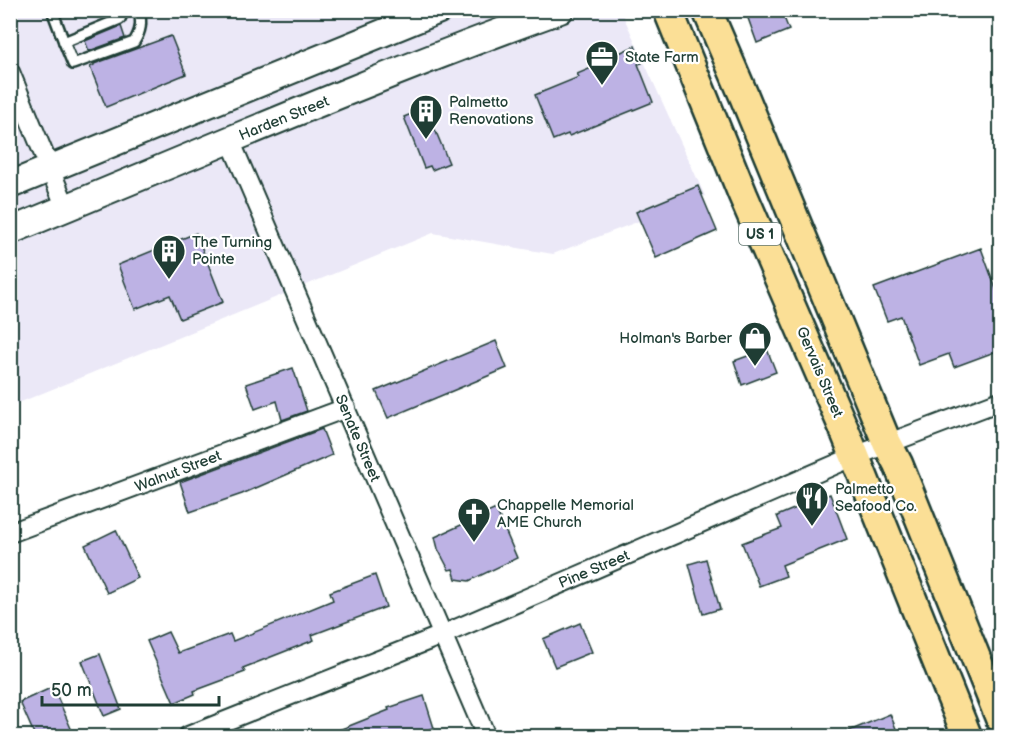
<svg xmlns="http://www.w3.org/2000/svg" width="1011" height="747" viewBox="0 0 1011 747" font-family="'Balsamiq Sans',sans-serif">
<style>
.built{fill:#ebe8f7}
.building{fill:#bdb2e4;stroke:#1f3d34;stroke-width:1.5}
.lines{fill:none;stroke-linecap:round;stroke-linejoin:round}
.service-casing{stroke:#1f3d34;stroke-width:14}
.minor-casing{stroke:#1f3d34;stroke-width:22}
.secondary-casing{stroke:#1f3d34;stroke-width:30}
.primary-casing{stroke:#1f3d34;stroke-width:33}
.service{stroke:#fff;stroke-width:9}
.minor{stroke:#fff;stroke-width:18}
.secondary{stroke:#fff;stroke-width:26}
.primary{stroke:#fbdf96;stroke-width:28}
.labels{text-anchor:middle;stroke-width:4.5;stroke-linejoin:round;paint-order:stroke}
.shield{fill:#fff;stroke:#627771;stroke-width:1.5}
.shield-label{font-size:14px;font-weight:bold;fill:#1f3d34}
.poi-label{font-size:15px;fill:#1f3d34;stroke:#fff;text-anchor:start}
.street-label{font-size:15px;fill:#1f3d34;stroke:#fff}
</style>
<rect width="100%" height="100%" fill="#fff"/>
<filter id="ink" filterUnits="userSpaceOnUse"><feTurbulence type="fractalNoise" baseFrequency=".0167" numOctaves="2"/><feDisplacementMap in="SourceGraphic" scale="12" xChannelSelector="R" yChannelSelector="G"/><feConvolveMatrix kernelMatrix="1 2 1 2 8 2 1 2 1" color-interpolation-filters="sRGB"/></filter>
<g filter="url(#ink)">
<polygon class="built" points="11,11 621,11 705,196 553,254 433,233 11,406"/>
<g class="building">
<polygon points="745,10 781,10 789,30 757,43"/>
<polygon points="121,26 125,38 89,51 85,41"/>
<polygon points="171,36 186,74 106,107 90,67 94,65 94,64"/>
<polygon points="635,46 642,63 638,64 653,102 569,136 568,134 553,140 535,95 579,77 577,74 620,56 619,53"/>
<polygon points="426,108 449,163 432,170 430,166 424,168 404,117"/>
<polygon points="698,186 717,231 656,258 636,212"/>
<polygon points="196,233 223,302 180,319 170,295 135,309 118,265"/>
<polygon points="981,248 1000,300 1000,350 954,367 949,354 919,365 901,316 887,321 874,288"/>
<polygon points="496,341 507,368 388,418 376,391"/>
<polygon points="767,349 776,372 742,385 734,361"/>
<polygon points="293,368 307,411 282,420 277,401 255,409 246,384"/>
<polygon points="322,429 332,455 242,494 190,512 180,482"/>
<polygon points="830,494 847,539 782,565 786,576 759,586 742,543 782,528 777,516"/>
<polygon points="496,509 517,558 469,581 456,579 453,569 449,570 438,549 435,537"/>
<polygon points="116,530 138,578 107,593 85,545"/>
<polygon points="706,559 720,609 703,614 689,564"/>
<polygon points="375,575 386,607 312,635 314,640 243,668 245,672 194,691 195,694 174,703 147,641 168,632 178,653 230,634 233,641 333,600 330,592"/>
<polygon points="580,623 592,652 555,667 543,639"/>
<polygon points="100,654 121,709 104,716 82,661"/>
<polygon points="53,687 73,733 74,736 35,736 20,702"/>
<polygon points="424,696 434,728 407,736 324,736 389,710 388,708"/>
<polygon points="890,714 899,736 837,736"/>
</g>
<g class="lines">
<defs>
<g id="service">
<polyline points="52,10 64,42 120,19 124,10"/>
<path d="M64,42L73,64L134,42C141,31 142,23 139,10"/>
</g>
<g id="minor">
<polyline points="10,72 66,208"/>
<polyline points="230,140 486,736"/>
<polyline points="10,533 346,408"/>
<polyline points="188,736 442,635 855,456 1000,401"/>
</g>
<g id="secondary">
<polyline points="10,185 439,10"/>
<path d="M10,231C193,156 374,77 560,10"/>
</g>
<g id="primary">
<polyline points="668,10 743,195 844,429 967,736"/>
<polyline points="707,10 744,96 887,443 898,464 1000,718"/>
</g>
</defs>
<use href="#service" class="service-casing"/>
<use href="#minor" class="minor-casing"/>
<use href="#secondary" class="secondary-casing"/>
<use href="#primary" class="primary-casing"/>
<use href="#service" class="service"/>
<use href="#minor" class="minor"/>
<use href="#secondary" class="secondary"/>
<use href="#primary" class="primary"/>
</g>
</g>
<defs>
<symbol id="office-pin" viewBox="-11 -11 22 30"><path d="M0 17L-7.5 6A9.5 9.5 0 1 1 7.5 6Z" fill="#1f3d34" stroke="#fff"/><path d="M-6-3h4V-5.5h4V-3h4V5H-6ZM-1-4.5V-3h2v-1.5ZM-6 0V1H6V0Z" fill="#fff"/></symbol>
<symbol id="building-pin" viewBox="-11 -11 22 30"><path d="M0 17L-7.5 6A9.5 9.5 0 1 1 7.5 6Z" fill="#1f3d34" stroke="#fff"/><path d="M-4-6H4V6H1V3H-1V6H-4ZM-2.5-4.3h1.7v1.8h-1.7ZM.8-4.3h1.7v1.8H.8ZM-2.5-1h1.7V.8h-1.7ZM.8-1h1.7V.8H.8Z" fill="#fff"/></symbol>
<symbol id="shop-pin" viewBox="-11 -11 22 30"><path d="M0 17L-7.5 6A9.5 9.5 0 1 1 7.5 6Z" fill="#1f3d34" stroke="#fff"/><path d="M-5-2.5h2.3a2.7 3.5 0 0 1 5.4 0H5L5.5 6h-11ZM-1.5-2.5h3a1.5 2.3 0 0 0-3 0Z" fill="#fff"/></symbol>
<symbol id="restaurant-pin" viewBox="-11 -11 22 30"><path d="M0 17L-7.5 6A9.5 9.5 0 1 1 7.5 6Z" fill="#1f3d34" stroke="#fff"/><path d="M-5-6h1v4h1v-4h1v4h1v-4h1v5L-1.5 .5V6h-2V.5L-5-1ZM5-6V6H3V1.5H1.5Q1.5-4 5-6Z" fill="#fff"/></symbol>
<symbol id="church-pin" viewBox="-11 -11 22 30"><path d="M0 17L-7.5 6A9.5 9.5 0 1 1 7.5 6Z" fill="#1f3d34" stroke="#fff"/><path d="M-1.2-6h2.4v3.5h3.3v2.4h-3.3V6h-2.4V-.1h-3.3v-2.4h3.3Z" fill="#fff"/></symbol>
</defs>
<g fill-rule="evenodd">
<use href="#office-pin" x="583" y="38" width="38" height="52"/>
<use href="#building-pin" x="407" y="92" width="38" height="52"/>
<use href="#building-pin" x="150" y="232" width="38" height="52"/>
<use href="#shop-pin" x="736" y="319" width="38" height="52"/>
<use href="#restaurant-pin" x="793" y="479" width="38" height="52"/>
<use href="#church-pin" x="455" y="495" width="38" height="52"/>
</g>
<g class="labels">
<rect class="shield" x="739" y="223" width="42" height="22" rx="4.5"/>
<g class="shield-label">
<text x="760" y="239">US 1</text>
</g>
<g class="poi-label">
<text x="625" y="62">State Farm</text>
<text x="449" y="107">Palmetto<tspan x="449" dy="17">Renovations</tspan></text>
<text x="192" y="247">The Turning<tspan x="192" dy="17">Pointe</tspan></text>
<text x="732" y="343" text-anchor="end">Holman's Barber</text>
<text x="835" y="494">Palmetto<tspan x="835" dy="17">Seafood Co.</tspan></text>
<text x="497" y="510">Chappelle Memorial<tspan x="497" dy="17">AME Church</tspan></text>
</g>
<g class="street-label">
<text transform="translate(284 118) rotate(-22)" y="5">Harden Street</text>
<text transform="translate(820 372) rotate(67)" y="5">Gervais Street</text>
<text transform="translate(358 438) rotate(67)" y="5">Senate Street</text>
<text transform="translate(178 471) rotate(-21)" y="5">Walnut Street</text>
<text transform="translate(594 569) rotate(-23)" y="5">Pine Street</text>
</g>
</g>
<rect width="1011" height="747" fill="none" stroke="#fff" stroke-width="36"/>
<rect x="18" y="18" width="975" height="711" fill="none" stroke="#1f3d34" stroke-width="2" filter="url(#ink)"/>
<path d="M42 696v9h177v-9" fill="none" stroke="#1f3d34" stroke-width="3"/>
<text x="51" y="696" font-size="18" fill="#1f3d34" stroke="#ffffff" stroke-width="4.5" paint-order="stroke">50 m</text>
</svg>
